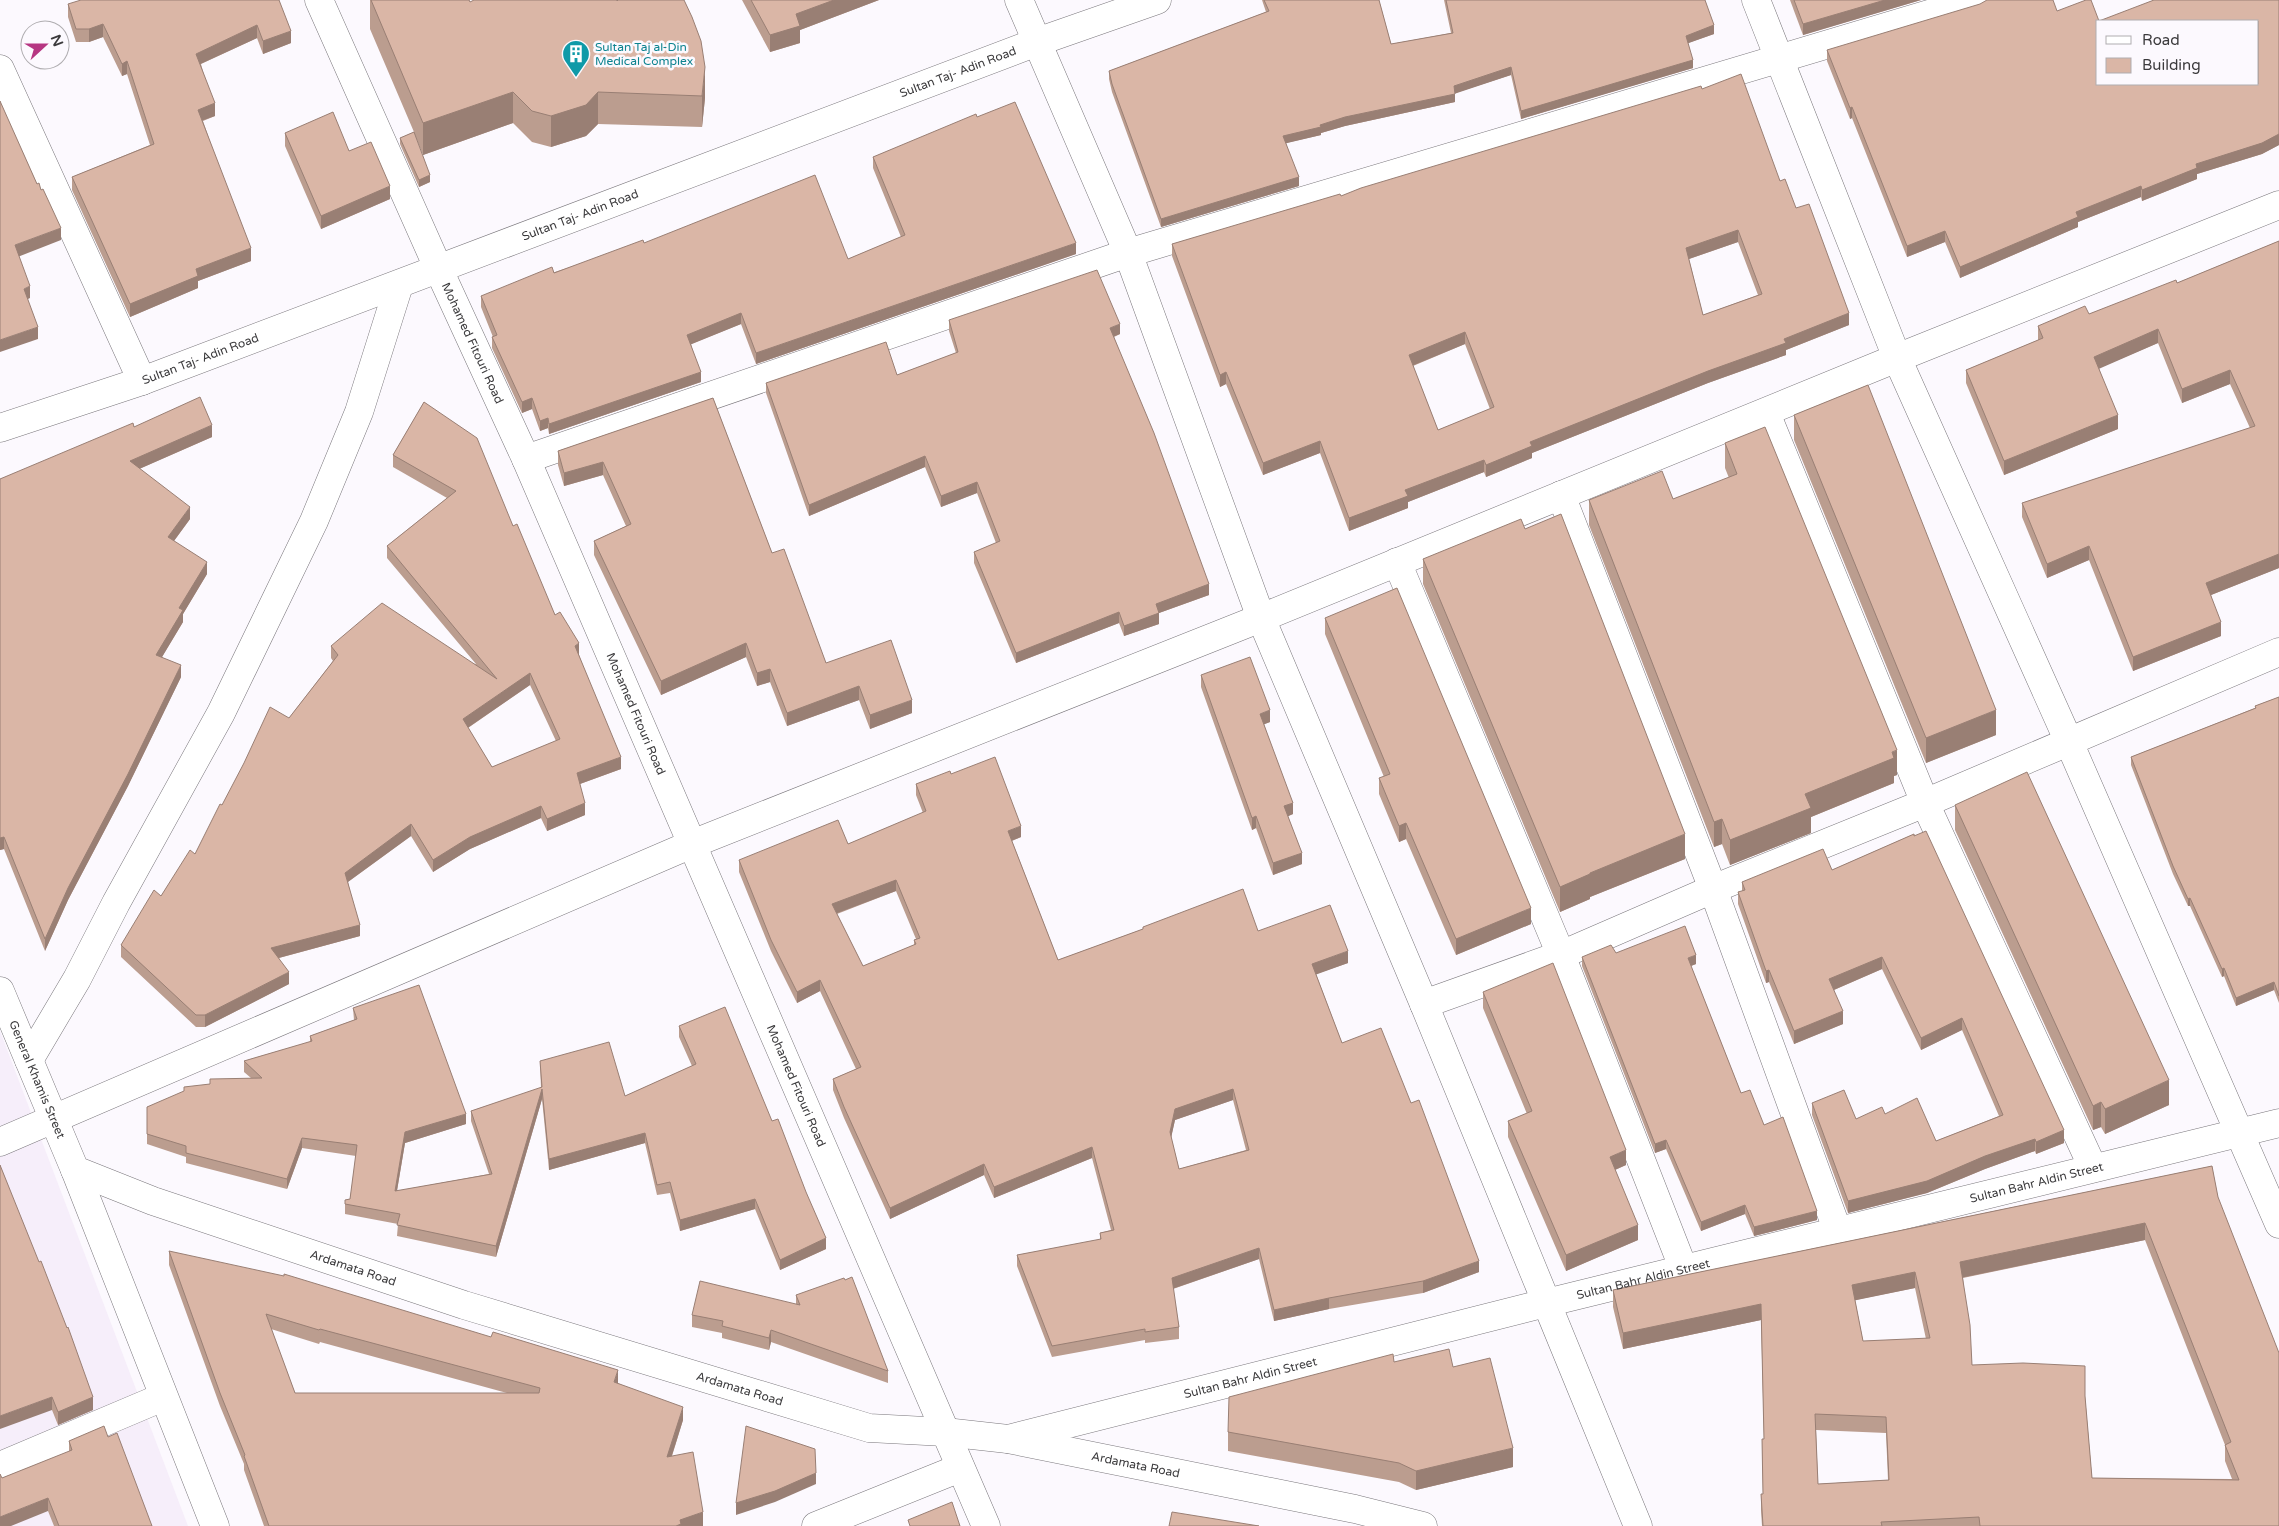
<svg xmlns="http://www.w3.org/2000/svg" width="2279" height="1526" viewBox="0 0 2279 1526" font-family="'Varela Round',sans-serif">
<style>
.built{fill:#f6eefa}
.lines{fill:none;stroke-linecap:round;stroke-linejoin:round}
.minor-casing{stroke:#7a777c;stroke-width:29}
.tertiary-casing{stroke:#7a777c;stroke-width:29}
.secondary-casing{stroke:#7a777c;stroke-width:29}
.minor{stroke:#fff;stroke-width:28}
.tertiary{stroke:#fff;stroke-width:28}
.secondary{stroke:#fff;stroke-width:28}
.wall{fill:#bb9d8f;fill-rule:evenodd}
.shaded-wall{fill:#997f74}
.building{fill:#dab6a6;stroke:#997f74;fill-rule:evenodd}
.labels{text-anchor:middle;stroke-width:5;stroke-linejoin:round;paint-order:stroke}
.culture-label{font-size:12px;fill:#0d838f;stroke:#fcf9fe;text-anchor:start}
.street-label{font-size:12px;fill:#3b3a3c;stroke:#fcf9fe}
</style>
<rect width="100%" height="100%" fill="#fcf9fe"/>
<polygon class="built" points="0,1031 188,1526 0,1526"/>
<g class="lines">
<defs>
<g id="minor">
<path id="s1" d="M319,0L439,270L526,459L986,1526"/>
<polyline points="1756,0 1897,358 2069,742 2279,1224"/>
<polyline points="0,69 142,381"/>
<polyline points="1766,413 1925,803 2093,1168"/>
<polyline points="526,459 1128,253 1976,0"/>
<polyline points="1561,495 1713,889 1838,1232"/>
<polyline points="1397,562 1561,955 1684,1270"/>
<polyline points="1424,1004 1561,955 1713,889 1925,803 2279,652"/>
<polyline points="29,1060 77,979 116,903 221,713 314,521 359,412 399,285"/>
<polyline points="0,1142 692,844 1261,618 1897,358 2279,205"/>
<polyline points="75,1170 215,1526"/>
<polyline points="0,1466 163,1397"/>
<polyline points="816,1526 960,1468"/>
</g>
<g id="tertiary">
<polyline points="1019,0 1128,253 1261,618 1424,1004 1638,1526"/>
<path id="s2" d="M0,428L142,381L1037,42L1157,0"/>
<path id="s3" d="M1008,1439L1546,1303L2279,1123"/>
</g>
<g id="secondary">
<path id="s4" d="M0,991L75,1170L153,1201L464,1305L869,1428L945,1432L1008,1439L1355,1509L1423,1526"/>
</g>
</defs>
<use href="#minor" class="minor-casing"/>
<use href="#tertiary" class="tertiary-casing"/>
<use href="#secondary" class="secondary-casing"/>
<use href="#minor" class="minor"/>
<use href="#tertiary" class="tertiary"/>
<use href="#secondary" class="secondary"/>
</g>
<g class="wall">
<polygon points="279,0 291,43 263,54 257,38 201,64 215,116 203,121 251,261 198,281 198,288 130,317 72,190 72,177 150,145 127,74 122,76 103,37 89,42 76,42 68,17 68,4"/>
<polygon points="370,0 469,0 470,2 617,0 705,98 702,127 598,124 586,136 551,147 532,142 513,123 423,155 415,135 430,182 419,187 400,144 400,138 414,132 370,29"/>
<polygon points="742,0 879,0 800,30 800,43 770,52"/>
<polygon points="1262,0 1379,0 1391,44 1451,33 1444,0 1705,0 1714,34 1688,43 1693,68 1521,119 1511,75 1455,93 1455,102 1345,126 1321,133 1321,135 1286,143 1299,186 1161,227 1112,92 1109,79 1109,71 1266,12"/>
<polygon points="1790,0 1921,0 1803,35"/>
<polygon points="2279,0 2279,145 2262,154 2197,174 2197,179 2142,201 2141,197 2078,222 2078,227 1960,278 1945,242 1907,257 1852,118 1850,119 1827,61 1827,50 2057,11 2099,21"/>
<path d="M1702,89L1780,181L1796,208L1849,325L1786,350V355L1708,383L1532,453V458L1486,477L1484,472L1408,502V508L1349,531L1320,453L1263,475L1226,384L1220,387L1172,256V244L1341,196ZM1738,242L1758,295L1703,315L1689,259ZM1465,344L1490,409L1438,430L1413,366Z"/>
<polygon points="977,117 1076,254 756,364 741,324 691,344 701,382 549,434 548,428 540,431 532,409 522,413 492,348 492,337 493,337 481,307 481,296 644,243 848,259 901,237 873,168 873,157"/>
<polygon points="285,133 349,151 390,199 321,229 285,146"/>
<polygon points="2279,241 2279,568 2211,595 2221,636 2133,671 2089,560 2047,578 2022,517 2022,503 2250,428 2230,384 2182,403 2158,343 2099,368 2118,429 2004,475 1966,383 1966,370 2038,340 2038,326 2089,314 2177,283"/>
<polygon points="949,320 1120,334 1114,337 1209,595 1159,613 1159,624 1124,636 1119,623 1016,663 974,563 974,552 996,543 977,493 941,507 925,467 809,516 766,393 766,383 897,375 956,353 949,331"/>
<polygon points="713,398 772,553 826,663 912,713 870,729 859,700 787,726 770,682 757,686 746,657 661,695 594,555 594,541 626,526 603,475 564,486 558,465 558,451"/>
<path d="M424,402L513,526L555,615L579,655L621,769L580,784L585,815L547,831L541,818L470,849L433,872L411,836L348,882L360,936L279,958L289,984L205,1027H196L121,957V945L195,854L222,805L333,661L331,658V646L476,664L387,558V546L447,498L393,467V455ZM530,685L556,741L492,767L468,728Z"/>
<polygon points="1794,415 1996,735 1926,763 1794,440"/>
<polygon points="134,427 212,437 139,469 190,519 174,541 207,574 183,614 183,622 162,657 181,677 128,786 68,900 45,951 4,849 0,850 0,479"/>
<polygon points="1725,443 1897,775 1894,776 1894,783 1811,817 1811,833 1730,865 1722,844 1714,847 1589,525 1589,500 1673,499 1729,478 1725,468"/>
<polygon points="1525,529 1685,859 1590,897 1590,899 1560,912 1423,584 1423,559"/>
<polygon points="1325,618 1531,924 1456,955 1406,839 1399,842 1379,794 1379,778 1384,777 1325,634"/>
<polygon points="1201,675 1270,722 1264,724 1293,814 1288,816 1302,864 1273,875 1256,828 1252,830 1201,687"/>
<polygon points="2279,697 2279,1003 2274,990 2236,1006 2224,976 2222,977 2190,906 2188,906 2173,874 2131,765 2131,757 2255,708 2255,706"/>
<path d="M951,774L1021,837L1012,841L1058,960L1143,929V927L1258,931L1348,963L1316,974L1342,1043L1411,1103L1479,1272L1423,1293L1329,1309L1274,1321L1259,1259L1173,1289L1179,1327V1339L1145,1343V1340L1052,1357L1017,1266V1255L1100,1240V1233L1111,1230L1092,1158L994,1198L984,1175L890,1219L844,1118L833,1090V1079L856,1069L820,991L797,1003L771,951L739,872V860L848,844L923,813L916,795V784ZM896,891L916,939L914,940V945L863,966L837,914ZM1233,1100L1246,1150L1179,1169L1171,1137L1175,1120Z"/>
<polygon points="1955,805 2169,1105 2105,1134 2101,1127 2093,1130 1955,830"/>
<polygon points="1914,834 2064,1143 2036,1154 2035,1151 1985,1169 1927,1193 1848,1213 1812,1115 1812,1103 1856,1119 1885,1114 1936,1141 1999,1116 1962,1030 1921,1050 1882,969 1834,990 1843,1024 1794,1044 1769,982 1766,983 1738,904 1738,892 1742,891 1742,882 1832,870"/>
<polygon points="1616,953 1696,964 1691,966 1741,1093 1764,1125 1817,1220 1754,1236 1745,1214 1701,1231 1666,1149 1655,1153 1582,966 1582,957"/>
<polygon points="1483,992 1626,1165 1615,1170 1638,1240 1566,1271 1508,1137 1508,1121 1527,1114 1483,1008"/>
<polygon points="353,1008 466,1124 405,1143 397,1191 489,1174 471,1121 471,1111 541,1088 540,1061 625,1096 692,1066 679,1037 679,1026 772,1121 826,1249 780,1270 755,1209 680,1231 670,1193 657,1195 645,1143 549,1170 542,1099 496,1257 397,1236 398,1224 345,1214 345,1200 350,1199 356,1156 302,1148 287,1189 186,1163 186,1157 147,1144 147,1107 210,1084 251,1078 244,1072 244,1061 310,1042 310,1036 354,1020"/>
<polygon points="0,1165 93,1410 58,1425 52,1410"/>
<path d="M2212,1166L2279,1526H1762L1761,1510V1494H1763L1762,1439H1764L1761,1320L1623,1349L1613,1307V1290ZM2145,1240L2225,1445V1461L2232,1479L2092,1478L2085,1396L1972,1365L1963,1278ZM1915,1288L1926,1339L1863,1341L1855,1300ZM1816,1430L1886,1433L1888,1480L1818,1484Z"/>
<path d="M169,1251L618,1383L683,1420L672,1456L703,1526H264L244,1470V1464L220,1406L169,1265ZM271,1329L319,1344L320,1342L507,1393H295Z"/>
<polygon points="796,1295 888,1371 888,1383 771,1342 769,1350 722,1338 722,1333 692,1327 692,1315 796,1304"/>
<polygon points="1394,1362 1453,1367 1513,1467 1416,1490 1399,1482 1228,1451 1228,1432"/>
<polygon points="108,1437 152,1526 54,1526 48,1511 2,1478 69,1452 69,1441"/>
</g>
<g class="shaded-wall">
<polygon points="834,0 879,0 800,30 800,43 770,52 770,35 796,14"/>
<polygon points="1885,0 1921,0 1803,35 1803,24"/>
<polygon points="103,24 103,37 89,42 89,29"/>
<polygon points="257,25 257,38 196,66 196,54"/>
<polygon points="1714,25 1714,34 1686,44 1686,36"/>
<polygon points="291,31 291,43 263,54 263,41"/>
<polygon points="1693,60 1693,68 1521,119 1521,111"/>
<polygon points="127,61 127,74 122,76 122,64"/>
<polygon points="705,67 705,98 702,127 702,96"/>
<polygon points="1511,67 1511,75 1454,94 1454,86"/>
<polygon points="513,92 513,123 423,155 423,123"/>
<polygon points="598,92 598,124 586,136 551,147 551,116"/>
<polygon points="1455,94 1455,102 1345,126 1321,133 1321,135 1283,144 1283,136 1345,117"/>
<polygon points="215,103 215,116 198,122 198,110"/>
<polygon points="1852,107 1852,118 1850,119 1850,108"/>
<polygon points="2279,134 2279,145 2262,154 2197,174 2197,179 2142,201 2142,190 2196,164"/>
<polygon points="430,175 430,182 419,187 419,180"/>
<polygon points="1299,177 1299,186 1161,227 1161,219"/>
<polygon points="390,186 390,199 321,229 321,216"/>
<polygon points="2141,186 2141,197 2078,222 2078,227 1960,278 1960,267 2076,212"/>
<polygon points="61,228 61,240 15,258 15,245"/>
<polygon points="1738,230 1738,242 1686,260 1686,248"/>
<polygon points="1945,231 1945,242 1907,257 1907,246"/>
<polygon points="1076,243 1076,254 756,364 756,353"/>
<polygon points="251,248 251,261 198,281 198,288 130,317 130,304 196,269"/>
<polygon points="30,286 30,298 24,301 24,289"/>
<polygon points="741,313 741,324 687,346 687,335"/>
<polygon points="1849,313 1849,325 1786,350 1786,355 1708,383 1532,453 1532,458 1486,477 1486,465 1530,442 1784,339"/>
<polygon points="1120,324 1120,334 1110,338 1110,328"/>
<polygon points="38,327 38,339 0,352 0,340"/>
<polygon points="2158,329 2158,343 2094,371 2094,357"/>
<polygon points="1465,332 1465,344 1409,367 1409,355"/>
<polygon points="2230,370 2230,384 2182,403 2182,389"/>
<polygon points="701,372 701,382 549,434 549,424"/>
<polygon points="1226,372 1226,384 1220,387 1220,375"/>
<polygon points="532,398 532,409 522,413 522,402"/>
<polygon points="2118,415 2118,429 2004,475 2004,461"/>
<polygon points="548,418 548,428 540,431 540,421"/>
<polygon points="212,425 212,437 130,473 130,461"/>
<polygon points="1320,441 1320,453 1263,475 1263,463"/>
<polygon points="925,456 925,467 809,516 809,505"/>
<polygon points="1484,460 1484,472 1408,502 1408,508 1349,531 1349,518 1405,490"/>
<polygon points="603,462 603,475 564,486 564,473"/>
<polygon points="977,482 977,493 941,507 941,496"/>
<polygon points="190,507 190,519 168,549 168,537"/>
<polygon points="2089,546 2089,560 2047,578 2047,564"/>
<polygon points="2279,554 2279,568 2206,597 2206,583"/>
<polygon points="207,562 207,574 183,614 183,622 156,667 156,655 179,608"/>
<polygon points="1209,584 1209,595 1159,613 1159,624 1124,636 1124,626 1156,604"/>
<polygon points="1119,612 1119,623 1016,663 1016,653"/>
<polygon points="2221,622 2221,636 2133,671 2133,657"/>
<polygon points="579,643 579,655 575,657 575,646"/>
<polygon points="746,643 746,657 661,695 661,681"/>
<polygon points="181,665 181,677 128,786 68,900 45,951 45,939 68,888"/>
<polygon points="770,669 770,682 757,686 757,673"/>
<polygon points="530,673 530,685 463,731 463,719"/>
<polygon points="859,686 859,700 787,726 787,713"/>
<polygon points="912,700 912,713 870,729 870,715"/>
<polygon points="1270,710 1270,722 1260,726 1260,714"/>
<polygon points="1996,710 1996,735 1926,763 1926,738"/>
<polygon points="1897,750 1897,775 1894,776 1894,783 1811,817 1811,833 1730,865 1730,840 1805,794"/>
<polygon points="621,757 621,769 577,785 577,773"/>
<polygon points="585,803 585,815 547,831 547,819"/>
<polygon points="1293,803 1293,814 1284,818 1284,806"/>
<polygon points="541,806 541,818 470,849 433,872 433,860 470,837"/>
<polygon points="1256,816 1256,828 1252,830 1252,818"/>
<polygon points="1722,819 1722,844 1714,847 1714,822"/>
<polygon points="1406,823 1406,839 1399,842 1399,826"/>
<polygon points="411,824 411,836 345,884 345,873"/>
<polygon points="1021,826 1021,837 1008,842 1008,831"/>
<polygon points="1685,834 1685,859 1590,897 1590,899 1560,912 1560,887 1590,873"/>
<polygon points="4,837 4,849 0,850 0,838"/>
<polygon points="1302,853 1302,864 1273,875 1273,863"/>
<polygon points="896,880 896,891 832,915 832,904"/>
<polygon points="2190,898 2190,906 2188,906 2188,899"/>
<polygon points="1531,908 1531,924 1456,955 1456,939"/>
<polygon points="360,925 360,936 271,960 271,948"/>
<polygon points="1348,951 1348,963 1312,976 1312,964"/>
<polygon points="1696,955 1696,964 1688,967 1688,958"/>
<polygon points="1882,957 1882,969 1829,992 1829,979"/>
<polygon points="2224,968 2224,976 2222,977 2222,969"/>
<polygon points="1769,970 1769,982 1766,983 1766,971"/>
<polygon points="289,972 289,984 205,1027 205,1015"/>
<polygon points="820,980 820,991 797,1003 797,992"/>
<polygon points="2274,982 2274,990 2236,1006 2236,998"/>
<polygon points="1843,1011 1843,1024 1794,1044 1794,1031"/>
<polygon points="1962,1018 1962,1030 1921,1050 1921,1038"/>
<polygon points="2169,1080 2169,1105 2105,1134 2105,1109"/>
<polygon points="542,1089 542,1099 496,1257 496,1246"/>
<polygon points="1233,1089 1233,1100 1175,1120 1170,1143 1170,1132 1175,1109"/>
<polygon points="2101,1102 2101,1127 2093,1130 2093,1106"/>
<polygon points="466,1114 466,1124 405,1143 395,1202 395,1191 405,1132"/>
<polygon points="2064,1130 2064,1143 2036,1154 2036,1142"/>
<polygon points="645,1133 645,1143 549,1170 549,1159"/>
<polygon points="302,1138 302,1148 287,1189 287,1179"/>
<polygon points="2035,1139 2035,1151 1985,1169 1927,1193 1848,1213 1848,1201 1985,1156"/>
<polygon points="1666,1140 1666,1149 1655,1153 1655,1144"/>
<polygon points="1092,1147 1092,1158 994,1198 994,1187"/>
<polygon points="1626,1150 1626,1165 1610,1172 1610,1157"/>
<polygon points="984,1164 984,1175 890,1219 890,1208"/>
<polygon points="755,1199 755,1209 680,1231 680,1220"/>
<polygon points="1745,1205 1745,1214 1701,1231 1701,1222"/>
<polygon points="1817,1211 1817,1220 1754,1236 1754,1227"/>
<polygon points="2145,1223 2145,1240 1960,1278 1960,1262"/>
<polygon points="1638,1225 1638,1240 1566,1271 1566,1255"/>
<polygon points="826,1238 826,1249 780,1270 780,1260"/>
<polygon points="1259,1248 1259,1259 1172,1289 1172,1278"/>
<polygon points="1479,1261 1479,1272 1423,1293 1423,1281"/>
<polygon points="1915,1272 1915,1288 1852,1301 1852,1285"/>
<polygon points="1329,1298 1329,1309 1274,1321 1274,1310"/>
<polygon points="1761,1304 1761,1320 1623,1349 1623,1333"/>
<polygon points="771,1330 771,1342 769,1350 769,1338"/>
<polygon points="618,1370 618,1384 614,1382"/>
<polygon points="52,1397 52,1410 0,1429 0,1416"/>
<polygon points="93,1397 93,1410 58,1425 58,1412"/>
<polygon points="683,1407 683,1420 667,1471 667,1457"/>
<polygon points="1513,1448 1513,1467 1416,1490 1416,1471"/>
<polygon points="816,1473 816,1484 775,1502 736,1515 736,1503"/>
<polygon points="48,1498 48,1511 11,1526 0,1526 0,1517"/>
<polygon points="703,1512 703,1526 676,1526 680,1520"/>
</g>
<g class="building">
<polygon points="81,0 279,0 291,31 263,41 257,25 196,54 215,103 198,110 251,248 196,269 198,276 130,304 72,177 154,144 127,61 122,64 103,24 89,29 76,29 68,4"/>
<polygon points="371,0 469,0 470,2 474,0 617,0 617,1 618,0 684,0 692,17 701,41 705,67 702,96 598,92 586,105 551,116 532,111 513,92 423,123"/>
<polygon points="751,0 834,0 796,14 800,26 770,35"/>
<polygon points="1264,0 1379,0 1391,44 1453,33 1446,0 1705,0 1714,25 1686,36 1693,60 1521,111 1511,67 1454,86 1455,94 1345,117 1320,125 1321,127 1283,136 1299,177 1161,219 1112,84 1109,71 1269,11"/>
<polygon points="1794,0 1885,0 1803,24"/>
<path d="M1987,0H2053L2057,11L2086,0H2091L2099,21L2154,0H2279V134L2262,143L2196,164L2197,168L2142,190L2141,186L2076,212L2078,217L1960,267L1945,231L1907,246L1852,107L1850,108L1827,50L1980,4ZM2098,21H2258V84H2098Z"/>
<path d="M1741,74L1780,181L1785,179L1796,208L1809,204L1849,313L1784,339L1786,343L1708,371L1530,442L1532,446L1486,465L1484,460L1405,490L1408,496L1349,518L1320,441L1263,463L1226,372L1220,375L1172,244L1340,194L1341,196L1361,188L1701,86L1702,89ZM1738,230L1762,294L1703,315L1686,248ZM1465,332L1494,407L1438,430L1409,355Z"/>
<polygon points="0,101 37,184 39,183 41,190 43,189 61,228 15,245 30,286 24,289 38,327 0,340"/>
<polygon points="1015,102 1076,243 756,353 741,313 687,335 701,372 549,424 548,418 540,421 532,398 522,402 492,337 497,335 481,296 552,267 554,273 643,240 644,243 815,175 848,259 905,235 873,157 976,114 977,117"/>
<polygon points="333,112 349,151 371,142 390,186 321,216 285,133"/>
<polygon points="414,132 430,175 419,180 400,138"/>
<polygon points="2279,241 2279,554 2206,583 2221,622 2133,657 2089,546 2047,564 2022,503 2255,426 2230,370 2182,389 2158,329 2094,357 2118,415 2004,461 1966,370 2043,338 2038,326 2085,306 2089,314 2176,280 2177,283"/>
<polygon points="1097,270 1120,324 1110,328 1154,433 1209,584 1156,604 1159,613 1124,626 1119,612 1016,653 974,552 1000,541 977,482 941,496 925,456 809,505 766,383 886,342 897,375 958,352 949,320"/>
<polygon points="1868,385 1996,710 1926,738 1794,415"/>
<polygon points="200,397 212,425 130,461 190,507 168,537 207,562 179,608 183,610 156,655 181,665 128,774 68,888 45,939 4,837 0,838 0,479 133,423 134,427"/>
<polygon points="713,398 772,553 784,549 826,663 891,640 912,700 870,715 859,686 787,713 770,669 757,673 746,643 661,681 594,541 631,524 603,462 564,473 558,451"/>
<path d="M424,402L477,438L513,526L517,524L555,615L560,612L579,643L575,646L621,757L577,773L585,803L547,819L541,806L470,837L433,860L411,824L345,873L360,925L271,948L289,972L205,1015H196L121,945L154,890L161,896L190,850L195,854L220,804L222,805L244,763L270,707L289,718L338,655L331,646L382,603L497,679L387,546L456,491L393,455ZM530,673L560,739L492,767L463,719Z"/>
<polygon points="1765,427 1897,750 1892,752 1894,758 1805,794 1811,808 1730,840 1722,819 1714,822 1589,500 1662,471 1673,499 1737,474 1725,443"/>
<polygon points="1561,514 1685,834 1590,873 1590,874 1560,887 1423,559 1521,519 1525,529"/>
<polygon points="1397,588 1531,908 1456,939 1406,823 1399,826 1379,778 1390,774 1325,618"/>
<polygon points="1250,657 1270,710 1260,714 1293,803 1284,806 1302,853 1273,863 1256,816 1252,818 1201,675"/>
<polygon points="2279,697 2279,996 2274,982 2236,998 2224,968 2222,969 2190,898 2188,899 2173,866 2131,757 2256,708 2255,706"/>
<path d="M995,757L1021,826L1008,831L1058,960L1143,929V927L1243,889L1258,931L1330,905L1348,951L1312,964L1342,1043L1381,1028L1411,1103L1419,1100L1479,1261L1423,1281L1329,1298L1274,1310L1259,1248L1172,1278L1179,1327L1145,1332V1329L1052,1346L1017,1255L1101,1239L1100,1233L1114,1230L1092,1147L994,1187L984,1164L890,1208L844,1107L833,1079L861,1067L820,980L797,992L771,940L739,860L838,820L848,844L926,811L916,784L950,771L951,774ZM896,880L920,938L914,940L916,944L863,966L832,904ZM1233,1089L1249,1150L1179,1169L1170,1132L1175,1109Z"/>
<polygon points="2027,772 2169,1080 2105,1109 2101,1102 2093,1106 1955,805"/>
<polygon points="1926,831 2064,1130 2036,1142 2035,1139 1985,1156 1927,1181 1848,1201 1812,1103 1844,1090 1856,1119 1882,1107 1885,1114 1917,1098 1936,1141 2003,1115 1962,1018 1921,1038 1882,957 1829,979 1843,1011 1794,1031 1769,970 1766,971 1738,892 1745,890 1742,882 1823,849 1832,870 1914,834 1914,836"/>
<polygon points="1685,926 1696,955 1688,958 1741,1093 1750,1090 1764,1125 1783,1117 1817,1211 1754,1227 1745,1205 1701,1222 1666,1140 1655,1144 1582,957 1611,945 1616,953"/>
<polygon points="1553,963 1626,1150 1610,1157 1638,1225 1566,1255 1508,1121 1532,1111 1483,992"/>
<polygon points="419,985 466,1114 405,1132 395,1191 492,1174 471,1111 542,1087 540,1061 609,1042 625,1096 696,1064 679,1026 725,1007 772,1121 778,1119 806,1192 826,1238 780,1260 755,1199 680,1220 670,1182 657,1185 645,1133 549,1159 542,1089 496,1246 397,1225 400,1214 345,1204 345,1200 350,1199 357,1145 302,1138 287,1179 186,1153 186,1146 147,1134 147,1107 184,1091 184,1087 210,1084 210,1079 262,1078 244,1061 312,1041 310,1036 357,1019 353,1008"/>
<polygon points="0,1165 39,1262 41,1261 67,1328 68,1327 93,1397 58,1412 52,1397 0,1416"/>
<path d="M2212,1166L2218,1197L2279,1353V1526H1980L1979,1517L1881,1522L1882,1526H1763L1761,1494H1763L1762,1439H1764L1761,1304L1623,1333L1613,1290ZM2145,1223L2231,1442L2225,1445L2239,1480L2092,1478L2085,1396V1366L2023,1363L1972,1365L1970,1325L1960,1262ZM1915,1272L1930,1338L1863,1341L1852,1285ZM1815,1414L1886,1417L1889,1480L1818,1484Z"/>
<path d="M169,1251L284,1276V1274L491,1337L493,1332L618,1370L614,1382L683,1407L667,1457L693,1452L703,1512L680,1520L681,1524L676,1526H269L244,1456L245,1455L220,1393ZM266,1314L319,1330L320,1329L540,1388L539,1393H295Z"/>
<polygon points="852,1277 888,1371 771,1330 769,1338 722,1326 723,1321 692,1315 700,1281 800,1305 796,1295 844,1278 845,1280"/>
<polygon points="1449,1349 1453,1367 1490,1358 1513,1448 1416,1471 1399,1463 1228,1432 1229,1397 1393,1354 1394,1362"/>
<polygon points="104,1426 108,1437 117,1433 152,1526 59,1526 48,1498 0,1517 0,1474 2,1478 72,1450 69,1441"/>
<polygon points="746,1426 815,1449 816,1473 775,1491 736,1503"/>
<polygon points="952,1502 960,1526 910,1526 908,1520"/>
<polygon points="1172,1512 1259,1526 1169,1526"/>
</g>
<defs>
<symbol id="building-pin" viewBox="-11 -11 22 30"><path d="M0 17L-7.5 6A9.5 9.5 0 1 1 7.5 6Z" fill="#0f9aa8" stroke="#fcf9fe"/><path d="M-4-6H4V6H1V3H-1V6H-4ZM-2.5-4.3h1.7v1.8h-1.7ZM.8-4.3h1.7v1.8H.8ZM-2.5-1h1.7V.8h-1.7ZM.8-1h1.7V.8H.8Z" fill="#fff"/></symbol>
</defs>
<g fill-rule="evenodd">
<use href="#building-pin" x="560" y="38" width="32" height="43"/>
</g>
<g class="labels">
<g class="culture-label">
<text x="595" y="51">Sultan Taj al-Din<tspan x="595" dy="14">Medical Complex</tspan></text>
</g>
<g class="street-label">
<text dy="4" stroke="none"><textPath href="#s2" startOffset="1022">Sultan Taj- Adin Road</textPath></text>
<text dy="4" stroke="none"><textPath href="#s2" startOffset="618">Sultan Taj- Adin Road</textPath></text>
<text dy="4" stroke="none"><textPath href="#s1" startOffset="376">Mohamed Fitouri Road</textPath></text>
<text dy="4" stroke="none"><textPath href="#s2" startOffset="212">Sultan Taj- Adin Road</textPath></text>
<text dy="4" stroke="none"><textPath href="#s1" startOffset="781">Mohamed Fitouri Road</textPath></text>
<text dy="4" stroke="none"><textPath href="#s4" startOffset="96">General Khamis Street</textPath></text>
<text dy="4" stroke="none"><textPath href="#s1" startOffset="1186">Mohamed Fitouri Road</textPath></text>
<text dy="4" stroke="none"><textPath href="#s3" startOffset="1060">Sultan Bahr Aldin Street</textPath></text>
<text dy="4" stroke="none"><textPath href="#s4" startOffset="489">Ardamata Road</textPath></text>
<text dy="4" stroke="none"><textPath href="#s3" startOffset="655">Sultan Bahr Aldin Street</textPath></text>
<text dy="4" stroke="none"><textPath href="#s3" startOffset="250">Sultan Bahr Aldin Street</textPath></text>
<text dy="4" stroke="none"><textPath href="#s4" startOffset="894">Ardamata Road</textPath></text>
<text dy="4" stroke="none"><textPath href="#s4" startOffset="1299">Ardamata Road</textPath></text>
</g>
</g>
<rect x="2096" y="20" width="162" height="65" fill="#fcf9fe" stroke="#afadb0"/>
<rect x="2106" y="36" width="25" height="8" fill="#ffffff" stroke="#afadb0"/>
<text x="2142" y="45" font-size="15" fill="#3b3a3c">Road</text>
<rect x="2106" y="58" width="25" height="15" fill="#dab6a6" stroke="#afadb0"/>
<text x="2142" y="70" font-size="15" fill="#3b3a3c">Building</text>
<g transform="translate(45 45) rotate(69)"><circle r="24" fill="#fcf9fe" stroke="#afadb0"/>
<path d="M0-4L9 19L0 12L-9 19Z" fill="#b63682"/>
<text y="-8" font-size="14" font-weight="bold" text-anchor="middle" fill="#3b3a3c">N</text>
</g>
</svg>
